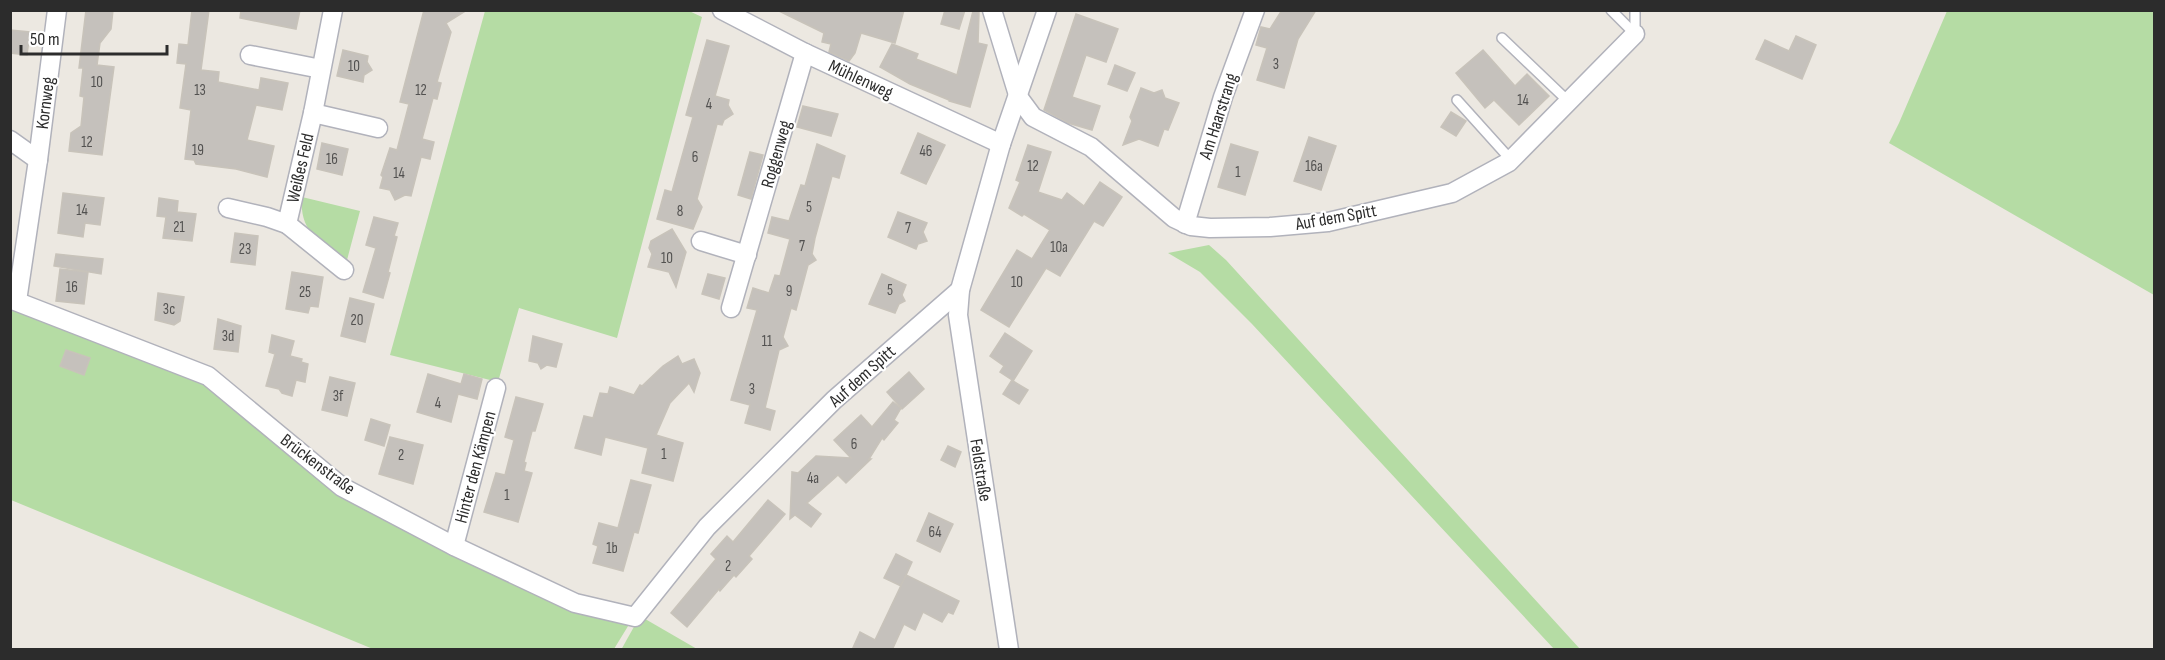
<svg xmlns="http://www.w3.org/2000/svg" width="2165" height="660" viewBox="0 0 2165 660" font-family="'Sofia Sans Condensed',sans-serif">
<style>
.green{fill:#b5dca4}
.building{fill:#c5c1bc;stroke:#c8c3ba;stroke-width:1.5}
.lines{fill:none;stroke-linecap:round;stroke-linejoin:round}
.lane-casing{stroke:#b1b2bb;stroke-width:12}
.street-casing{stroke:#b1b2bb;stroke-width:21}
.lane{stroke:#fff;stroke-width:9}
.street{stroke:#fff;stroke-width:18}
.labels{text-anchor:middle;stroke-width:4.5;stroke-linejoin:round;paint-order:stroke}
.number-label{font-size:15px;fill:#525150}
.street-label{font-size:18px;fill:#2c2c2c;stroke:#fff}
</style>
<rect width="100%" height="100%" fill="#ece8e1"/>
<g class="green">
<polygon points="687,10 702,17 617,338 519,308 498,382 390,355 485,11"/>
<polygon points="1947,11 2154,11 2154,295 1889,143 1899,123"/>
<path d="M302,197L360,211L347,260C321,241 299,234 302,197Z"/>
<polygon points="1209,245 1226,260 1580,649 1554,649 1252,324 1200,272 1168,253"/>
<polygon points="10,303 205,378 243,411 453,551 633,618 614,649 373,649 11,500"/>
<polygon points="640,616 697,649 621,650"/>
</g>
<g class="building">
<polygon points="86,10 113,10 111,29 100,43 97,65 114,67 102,155 69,151 71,133 81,126 84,97 80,96 83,68 79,68"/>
<polygon points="192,10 209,10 201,70 219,72 218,82 259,90 261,78 288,83 282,110 256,105 247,140 274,146 267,177 236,169 196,164 194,160 185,159 191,110 180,108 186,64 177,63 179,44 188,45"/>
<polygon points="241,10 300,10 296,29 240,18"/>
<polygon points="424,10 467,10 446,23 451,32 437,82 441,83 437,99 433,98 422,139 434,142 430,159 421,157 411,196 405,195 395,200 390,190 380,188 383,177 381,175 390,148 397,150 409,104 400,102"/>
<polygon points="777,10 904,10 895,43 861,33 855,53 849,61 829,52 831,44 822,42 824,33"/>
<polygon points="945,10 965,10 959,29 941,24"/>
<polygon points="1282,10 1316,10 1298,39 1284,88 1257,80 1267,48 1256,45 1261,27 1270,29"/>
<polygon points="973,11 979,12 978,43 987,45 970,107 949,101 949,100 910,84 880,67 892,44 918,54 916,59 957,75"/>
<polygon points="1076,14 1118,29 1106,62 1086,55 1072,97 1100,106 1092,130 1068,123 1044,110"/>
<polygon points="10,30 30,32 27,55 10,53"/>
<polygon points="1796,36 1816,45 1802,79 1756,59 1765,40 1789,51"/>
<polygon points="707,40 729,46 715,96 729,100 728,105 733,114 724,120 722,125 717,124 697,199 702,207 693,229 657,219 665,190 672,192 693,117 686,115"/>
<polygon points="343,50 368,56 367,62 372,70 364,75 363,82 337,76"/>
<polygon points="1483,50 1515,86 1527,74 1549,96 1519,125 1494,100 1485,108 1456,73"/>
<polygon points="1115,65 1135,73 1127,91 1108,84"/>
<polygon points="1141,88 1154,93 1162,90 1165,98 1179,103 1168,130 1164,129 1158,146 1139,139 1123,145 1132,121 1130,117"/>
<polygon points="803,106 838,114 831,136 797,127"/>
<polygon points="1451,112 1466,121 1456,136 1441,127"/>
<polygon points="918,133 945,145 926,184 901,173"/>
<polygon points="1309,137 1336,146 1321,190 1294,181"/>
<polygon points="322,143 348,149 342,175 317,169"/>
<polygon points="817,144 845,156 839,178 832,176 815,238 812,254 816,260 808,265 796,310 791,308 783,337 788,346 779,350 765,408 775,411 770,430 745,423 750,405 731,400 757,310 747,308 753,288 769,293 775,275 780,276 790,239 768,233 772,217 789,221 801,185 805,186"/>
<polygon points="1231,144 1258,152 1245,195 1218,187"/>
<polygon points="1028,145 1051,152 1038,192 1062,200 1067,193 1084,206 1100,182 1122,197 1103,226 1094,221 1060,276 1046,268 1009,327 981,310 1017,250 1032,259 1050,230 1024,214 1022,216 1009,208 1020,182 1016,180"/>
<polygon points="750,152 763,155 751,199 738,195"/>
<polygon points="63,193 104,198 100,225 85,223 83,237 58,233"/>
<polygon points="159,198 178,201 177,212 196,214 192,241 163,238 166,217 157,216"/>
<polygon points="898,212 927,223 923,232 927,241 918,244 916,249 888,237"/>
<polygon points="374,217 398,223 394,236 397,237 388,272 390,273 383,298 363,292 376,248 366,245"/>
<polygon points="672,229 686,252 676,287 669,272 648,267 652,254 649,248 651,241"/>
<polygon points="235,233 258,236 255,265 231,262"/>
<polygon points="56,254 103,259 101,274 54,266"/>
<polygon points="60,269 88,272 84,304 56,301"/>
<polygon points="292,272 323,277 318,307 310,306 308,313 286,309"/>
<polygon points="708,274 725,278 719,299 702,294"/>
<polygon points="882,274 906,285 902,295 905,301 899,304 895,313 869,304"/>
<polygon points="158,293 184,297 180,321 174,325 155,320"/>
<polygon points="350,298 374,304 365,342 341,336"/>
<polygon points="218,319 241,326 238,352 214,349"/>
<polygon points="1005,333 1032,351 1013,381 1028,390 1019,404 1003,394 1012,380 1000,372 1004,366 990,356"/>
<polygon points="272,335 294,341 290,356 302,359 301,362 308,364 305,382 296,380 292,396 282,393 279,389 266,386 275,354 269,352"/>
<polygon points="533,336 562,344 556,367 547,365 541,369 538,363 529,361"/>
<polygon points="66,350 90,358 84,375 60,366"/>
<polygon points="678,356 682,364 694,359 700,373 694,392 689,383 670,403 656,435 683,443 673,481 642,473 648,448 605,437 601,455 575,448 584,416 593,418 600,393 608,394 610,387 634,395 640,385 642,386 663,366"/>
<polygon points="909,372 924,389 902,409 887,392"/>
<polygon points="428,374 461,384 464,374 482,379 477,399 458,394 451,422 417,412"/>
<polygon points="330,377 355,383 347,416 322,410"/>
<polygon points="516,397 543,404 535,431 532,431 524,462 526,463 524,471 532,473 518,522 484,512 496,473 505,475 514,440 505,437"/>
<polygon points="893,402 901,408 894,420 898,423 884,440 882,438 869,459 871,459 846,483 838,475 807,503 821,514 811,527 795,515 790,519 792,472 798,473 816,456 851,458 834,440 861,415 872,427"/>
<polygon points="371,419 390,425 384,446 365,440"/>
<polygon points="390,437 423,445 413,484 379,474"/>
<polygon points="948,446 961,452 955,467 941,460"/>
<polygon points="631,480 651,485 638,533 634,532 623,571 593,563 598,546 593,544 599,523 618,528"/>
<polygon points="768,500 785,514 749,556 752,559 736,577 734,575 720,591 719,589 687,627 671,613 716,559 711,554 727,536 733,542"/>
<polygon points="929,513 953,524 940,552 917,541"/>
<polygon points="896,554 912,562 901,586 884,578"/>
<polygon points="906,575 959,601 953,614 948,612 942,622 923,612 915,630 904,624 893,648 895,650 852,650 860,632 875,640"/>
</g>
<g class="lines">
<defs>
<g id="lane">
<polyline points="1611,10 1635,34"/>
<polyline points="1635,34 1635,10"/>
<polyline points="1502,38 1569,102"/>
<polyline points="1457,100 1511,160"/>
</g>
<g id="street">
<polyline points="722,10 805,53 1001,144"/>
<polyline points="992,10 1019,98 1033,117 1091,147 1174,218 1191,226 1210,228 1270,227 1328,222 1452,193 1509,162 1635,34"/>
<polyline points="250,55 321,69"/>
<polyline points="313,113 378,128"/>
<polyline points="10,140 38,160"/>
<polyline points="228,208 267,217 287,224 313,113 333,10"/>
<polyline points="287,224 344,270"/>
<polyline points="1185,224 1223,97 1255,10"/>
<polyline points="701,241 747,255"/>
<polyline points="10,299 208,376 342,487 454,546 575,603 635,617 707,527 834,400 960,290"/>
<polyline points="17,301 38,160 57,10"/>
<polyline points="731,308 805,53"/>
<polyline points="454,546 496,388"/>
<polyline points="1009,650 958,315 960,290 1001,144 1047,10"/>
</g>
</defs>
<use href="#lane" class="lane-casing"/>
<use href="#street" class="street-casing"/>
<use href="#lane" class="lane"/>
<use href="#street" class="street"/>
</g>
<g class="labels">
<g class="number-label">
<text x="1276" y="69">3</text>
<text x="354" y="71">10</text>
<text x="97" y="87">10</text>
<text x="200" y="95">13</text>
<text x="421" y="95">12</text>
<text x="1523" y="105">14</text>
<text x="709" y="109">4</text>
<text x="87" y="147">12</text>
<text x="198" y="155">19</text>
<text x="926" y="156">46</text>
<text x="695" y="162">6</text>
<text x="332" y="164">16</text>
<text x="1033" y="171">12</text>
<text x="1314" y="171">16a</text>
<text x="1238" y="177">1</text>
<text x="399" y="178">14</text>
<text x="809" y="212">5</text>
<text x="82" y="215">14</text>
<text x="680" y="216">8</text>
<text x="179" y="232">21</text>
<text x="908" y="233">7</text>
<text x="802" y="251">7</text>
<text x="1059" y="252">10a</text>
<text x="245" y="254">23</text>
<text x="667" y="263">10</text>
<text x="1017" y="287">10</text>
<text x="72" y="292">16</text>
<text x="890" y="295">5</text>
<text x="789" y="296">9</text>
<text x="305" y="297">25</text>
<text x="169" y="314">3c</text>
<text x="357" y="325">20</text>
<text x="228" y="341">3d</text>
<text x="767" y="346">11</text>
<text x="752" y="394">3</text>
<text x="338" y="401">3f</text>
<text x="438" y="408">4</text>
<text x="854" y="449">6</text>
<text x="664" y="459">1</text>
<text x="401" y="460">2</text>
<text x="813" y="483">4a</text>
<text x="507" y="500">1</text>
<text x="935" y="537">64</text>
<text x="612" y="553">1b</text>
<text x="728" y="571">2</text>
</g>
<g class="street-label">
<text transform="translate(861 79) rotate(25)" y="6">Mühlenweg</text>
<text transform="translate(45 103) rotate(-83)" y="6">Kornweg</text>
<text transform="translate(1218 116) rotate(-72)" y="6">Am Haarstrang</text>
<text transform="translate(776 154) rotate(-74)" y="6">Roggenweg</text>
<text transform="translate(300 168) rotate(-77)" y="6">Weißes Feld</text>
<text transform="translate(1336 217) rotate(-10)" y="6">Auf dem Spitt</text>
<text transform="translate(862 376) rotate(-42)" y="6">Auf dem Spitt</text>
<text transform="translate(318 464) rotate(37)" y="6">Brückenstraße</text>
<text transform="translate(475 467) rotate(-75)" y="6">Hinter den Kämpen</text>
<text transform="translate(981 470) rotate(81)" y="6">Feldstraße</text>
</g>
</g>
<rect width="2165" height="660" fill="none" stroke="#2c2c2c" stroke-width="24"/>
<path d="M21 45v9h146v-9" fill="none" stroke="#2c2c2c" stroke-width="3"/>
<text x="30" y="45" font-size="18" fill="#2c2c2c" stroke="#ffffff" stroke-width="4.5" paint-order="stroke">50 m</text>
</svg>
